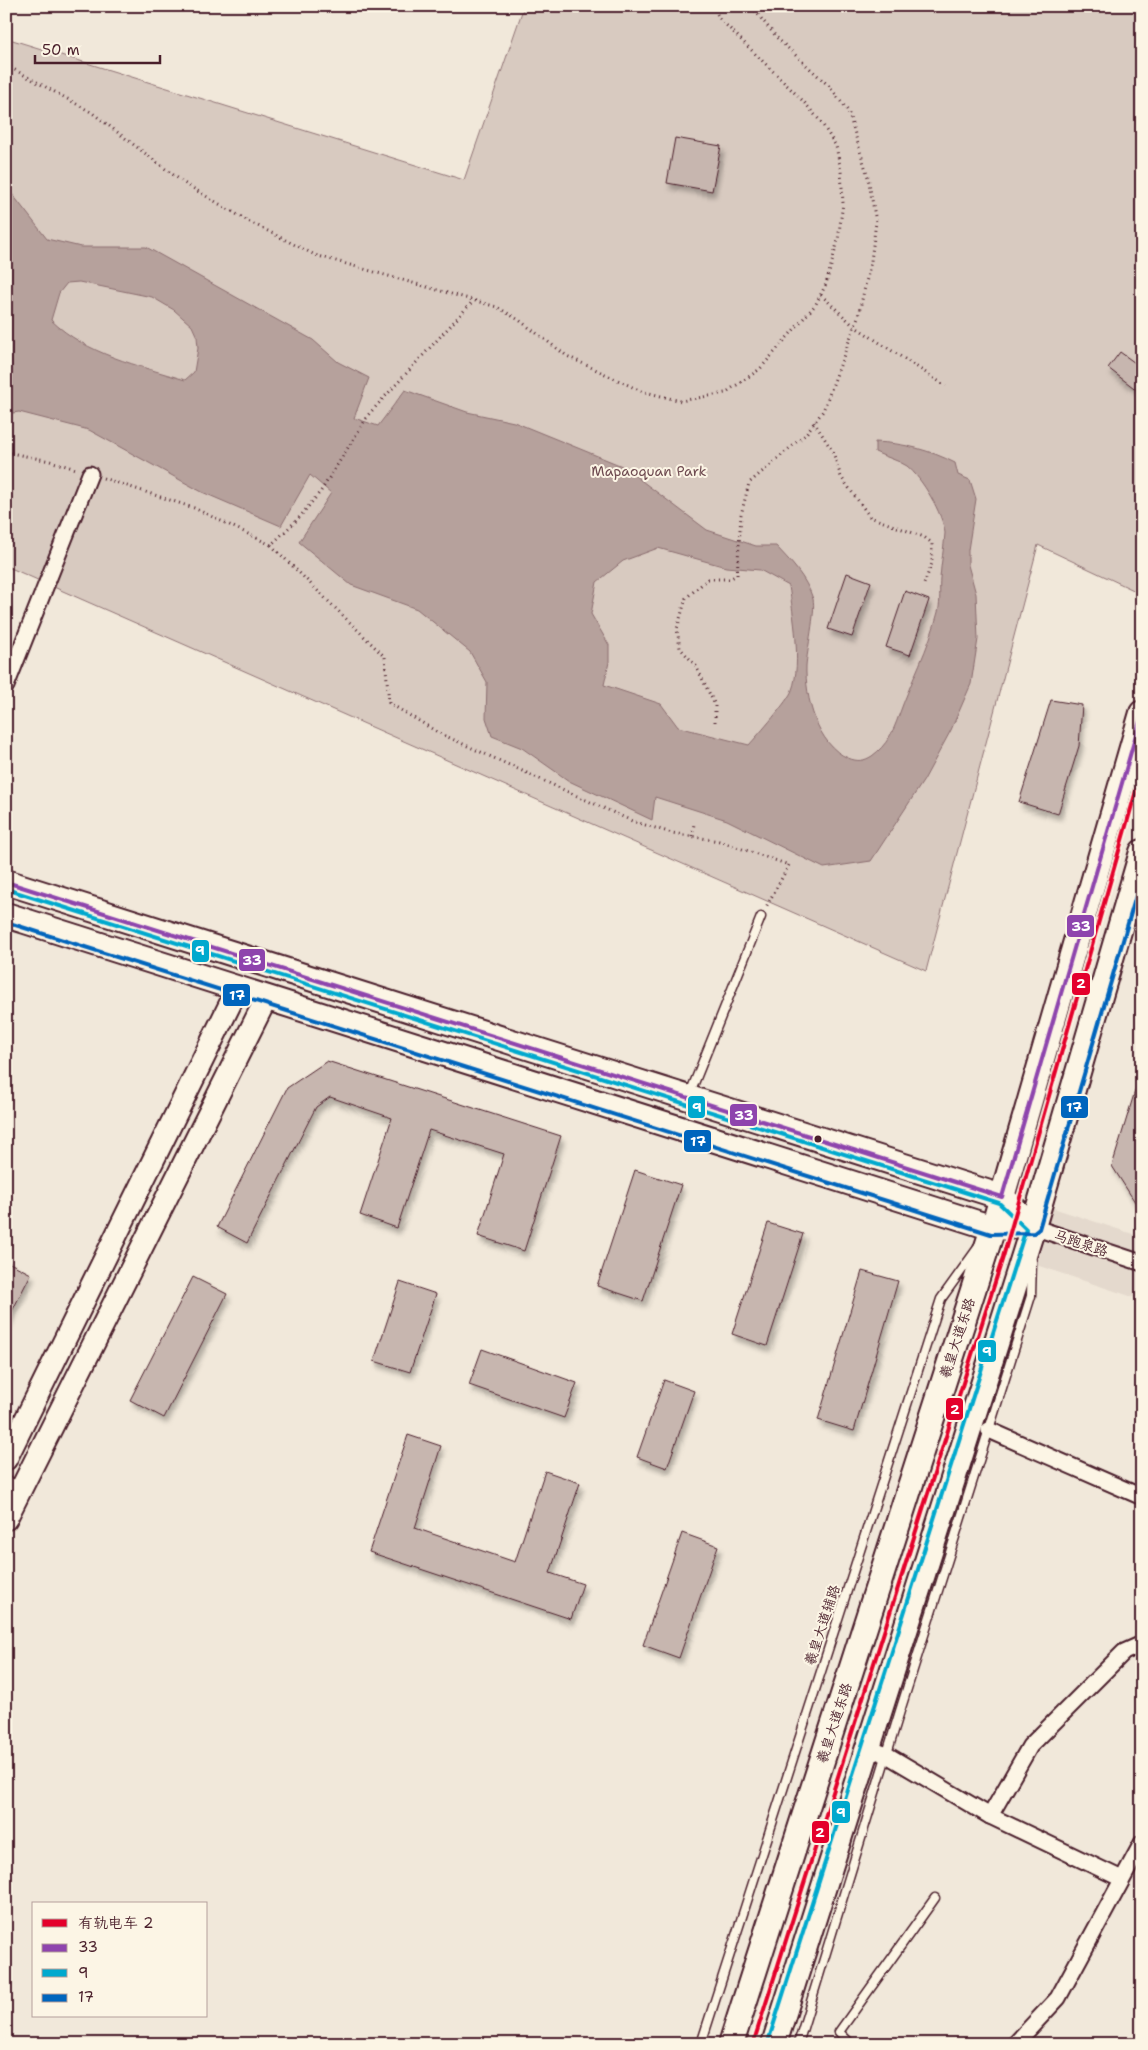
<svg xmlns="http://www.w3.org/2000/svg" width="1148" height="2050" viewBox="0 0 1148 2050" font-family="'Shantell Sans','LXGW WenKai TC',sans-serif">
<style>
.built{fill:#e4d9cd}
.green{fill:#d8cac0;stroke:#917476}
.water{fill:#b6a19c;stroke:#8b6d6f;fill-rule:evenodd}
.building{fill:#c7b6af;stroke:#4a1f2b;filter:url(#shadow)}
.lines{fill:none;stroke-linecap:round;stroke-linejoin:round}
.lane-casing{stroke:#4a1f2b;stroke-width:11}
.street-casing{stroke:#4a1f2b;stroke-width:19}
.secondary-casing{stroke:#4a1f2b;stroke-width:25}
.primary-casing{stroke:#4a1f2b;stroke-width:28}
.path{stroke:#4a1f2b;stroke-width:3;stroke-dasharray:1 4;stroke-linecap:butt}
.lane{stroke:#fcf5e5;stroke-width:8}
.street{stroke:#fcf5e5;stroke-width:15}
.secondary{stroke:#fcf5e5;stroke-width:21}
.primary{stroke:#fcf5e5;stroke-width:24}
.bus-1-casing{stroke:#fcf5e5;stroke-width:8}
.bus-2-casing{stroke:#fcf5e5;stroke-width:8}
.bus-3-casing{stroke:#fcf5e5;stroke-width:8}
.bus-1{stroke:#8e44ad;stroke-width:4}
.bus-2{stroke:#00a9ce;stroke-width:4}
.bus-3{stroke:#0065bd;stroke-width:4}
.tram-1-casing{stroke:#fcf5e5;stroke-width:8}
.tram-1{stroke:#e4002b;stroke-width:4}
.bus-dot{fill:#4a1f2b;stroke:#fcf5e5;stroke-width:2}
.labels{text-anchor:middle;stroke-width:4;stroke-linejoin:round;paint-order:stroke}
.park-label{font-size:14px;fill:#6e4a50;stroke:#fcf5e5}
.street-label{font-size:14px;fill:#4a1f2b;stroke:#fcf5e5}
.line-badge{stroke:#fcf5e5;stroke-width:2}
.badge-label{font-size:14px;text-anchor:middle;font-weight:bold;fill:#fff}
</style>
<defs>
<filter id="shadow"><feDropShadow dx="3" dy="5.5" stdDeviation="2.5" flood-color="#0004"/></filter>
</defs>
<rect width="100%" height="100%" fill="#f1e8da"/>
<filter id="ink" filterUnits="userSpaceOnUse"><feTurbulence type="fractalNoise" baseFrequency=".02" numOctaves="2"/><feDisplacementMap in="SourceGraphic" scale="10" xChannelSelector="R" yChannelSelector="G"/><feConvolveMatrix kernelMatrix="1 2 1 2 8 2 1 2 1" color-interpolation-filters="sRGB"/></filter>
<g filter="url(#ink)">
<polygon class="built" points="1050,1207 1142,1237 1142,1300 1036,1265"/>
<polygon class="green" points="524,6 1142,6 1142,594 1038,545 926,971 6,566 6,38 464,180"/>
<path class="water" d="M6,186L47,239L81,247H146L313,340L338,362L369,378L354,418L378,426L405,390L467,412L514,422L622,466L707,530L756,546H776C791,562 806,577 813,599C816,611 807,651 806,666C805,697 817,745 848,758C858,762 864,761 872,756C887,745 893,732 899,715C911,681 929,648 938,612C941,601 939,590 940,578C941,563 944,548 945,533C943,514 922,478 907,466C898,460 885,457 875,452V442C903,443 930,450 955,463L958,475L970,480L976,499L968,550V565L976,594L978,639L971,684L951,730L924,780L871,861L824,868L727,820L655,797L652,820L569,781L522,748L492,736L486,718L487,682L470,652L417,609L351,585L299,542L331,493L310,475L281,526L202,492L89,430L19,412L6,414ZM79,282L152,297L174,310L192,326L197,337L198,348L194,372L185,380C138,365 87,355 51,320L59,293L67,283ZM658,548L726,567L760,570L789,586C793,614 802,663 792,690C789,700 758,735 749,745L678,727L661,704L604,685L609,662V645L591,614L597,582L623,561Z"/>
<g class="building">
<polygon points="675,138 721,146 712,191 667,183"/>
<polygon points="1120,352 1142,368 1142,394 1108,368"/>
<polygon points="847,573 871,582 852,637 828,629"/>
<polygon points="905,591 929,600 910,655 886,647"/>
<polygon points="1051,700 1082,705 1079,746 1058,814 1019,802"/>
<polygon points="327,1061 561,1136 524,1251 478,1236 504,1154 429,1130 397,1228 360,1215 392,1118 330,1097 316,1107 247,1243 217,1227 287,1088"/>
<polygon points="1142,1068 1142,1204 1135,1202 1112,1166"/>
<polygon points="635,1170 681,1185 643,1301 597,1286"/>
<polygon points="768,1223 803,1234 767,1346 732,1334"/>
<polygon points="6,1261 31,1274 6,1323"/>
<polygon points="862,1271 898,1281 854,1431 818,1420"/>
<polygon points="193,1277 227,1294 164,1418 130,1400"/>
<polygon points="400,1282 436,1294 410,1372 374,1361"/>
<polygon points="482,1349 577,1383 564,1418 469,1385"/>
<polygon points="664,1380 694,1391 667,1468 637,1457"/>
<polygon points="408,1435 441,1446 415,1528 515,1562 545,1471 580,1483 550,1573 583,1584 571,1619 369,1552"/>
<polygon points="682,1533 718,1546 679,1658 643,1645"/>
</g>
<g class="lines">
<defs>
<g id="lane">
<polyline points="689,1096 761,917"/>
<polyline points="701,2044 941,1299 977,1249"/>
<polyline points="798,2044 900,1711 1031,1296 1032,1261"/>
<polyline points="851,2044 839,2032 935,1898"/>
</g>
<g id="street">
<polyline points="6,686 90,474"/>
<polyline points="1033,1227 1142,1263"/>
<polyline points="989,1430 1142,1497"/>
<polyline points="6,1485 21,1489"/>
<polyline points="868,1748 887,1755 990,1816 1122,1879"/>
<polyline points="990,1816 1030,1746 1124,1652 1142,1644"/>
<polyline points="1015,2044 1058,1998 1142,1843"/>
</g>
<g id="secondary">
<polyline points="6,1459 238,988"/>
<polyline points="6,1519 267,997"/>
</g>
<g id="primary">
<polyline points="6,882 1002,1197 1033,1227"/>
<polyline points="6,915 993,1228 1009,1227"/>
<polyline points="731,2044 993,1228 1142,713"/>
<polyline points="774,2044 1033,1227 1142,852"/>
</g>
</defs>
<use href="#lane" class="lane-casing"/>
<use href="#street" class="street-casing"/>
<use href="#secondary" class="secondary-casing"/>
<use href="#primary" class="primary-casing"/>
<g class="path">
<polyline points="6,65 91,112 184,183 248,221 315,255 497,307 519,320 567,356 641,391 681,401 725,393 760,369 816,304 826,284 838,240 843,203 841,171 836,146 821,122 804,102 719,18 713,6"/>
<polyline points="821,295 854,326 946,386"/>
<polyline points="814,422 833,452 841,477 870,517 924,537 932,543 932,563 924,584"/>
<polyline points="6,452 50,461 76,469"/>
<polyline points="103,478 194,508 271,545 298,519 321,491 369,414 473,301"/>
<polyline points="271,545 385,657 389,703 439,733 632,821 672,833 719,841 789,865 766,907"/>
<polyline points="715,722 715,705 696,666 680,648 677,629 686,598 708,579 729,579 737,575 741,515 749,483 805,435 823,411 858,317 871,261 876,222 868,177 848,111 829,86 778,39 751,6"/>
<polyline points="692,836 694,824"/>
</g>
<use href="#lane" class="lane"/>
<use href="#street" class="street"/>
<use href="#secondary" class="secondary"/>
<use href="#primary" class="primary"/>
<defs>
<polyline id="bus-1" points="6,882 1002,1197 1142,714"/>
<polyline id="bus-2" points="6,889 999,1203 1026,1229 768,2042"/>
<polyline id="bus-3" points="6,922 991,1234 1034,1233 1039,1229 1142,875"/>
</defs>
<use href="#bus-1" class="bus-1-casing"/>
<use href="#bus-2" class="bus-2-casing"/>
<use href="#bus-3" class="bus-3-casing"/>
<use href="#bus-1" class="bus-1"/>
<use href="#bus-2" class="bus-2"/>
<use href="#bus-3" class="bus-3"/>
<defs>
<polyline id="tram-1" points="753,2044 1003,1257 1142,770"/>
</defs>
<use href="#tram-1" class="tram-1-casing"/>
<use href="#tram-1" class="tram-1"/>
</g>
</g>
<circle class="bus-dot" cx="818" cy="1139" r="4.5"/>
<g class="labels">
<g class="park-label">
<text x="649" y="476">Mapaoquan Park</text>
</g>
<g class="street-label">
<text transform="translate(1081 1243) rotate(18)" y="5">马跑泉路</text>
<text transform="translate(957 1338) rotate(-72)" y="5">羲皇大道东路</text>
<text transform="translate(822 1625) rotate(-72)" y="5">羲皇大道辅路</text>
<text transform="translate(834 1723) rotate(-72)" y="5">羲皇大道东路</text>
</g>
</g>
<g class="line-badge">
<rect x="1066" y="914" width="29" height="24" rx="5" fill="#8e44ad"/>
<rect x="191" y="939" width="19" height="24" rx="5" fill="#00a9ce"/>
<rect x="238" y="948" width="28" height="24" rx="5" fill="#8e44ad"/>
<rect x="1071" y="972" width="20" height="24" rx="5" fill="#e4002b"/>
<rect x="222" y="983" width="29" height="24" rx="5" fill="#0065bd"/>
<rect x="1060" y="1095" width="29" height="24" rx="5" fill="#0065bd"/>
<rect x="687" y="1095" width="19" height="24" rx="5" fill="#00a9ce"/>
<rect x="729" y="1103" width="29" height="24" rx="5" fill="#8e44ad"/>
<rect x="683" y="1129" width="29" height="24" rx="5" fill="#0065bd"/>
<rect x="977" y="1339" width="20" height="24" rx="5" fill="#00a9ce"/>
<rect x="945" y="1397" width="19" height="24" rx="5" fill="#e4002b"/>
<rect x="831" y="1800" width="20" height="24" rx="5" fill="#00a9ce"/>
<rect x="811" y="1820" width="19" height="24" rx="5" fill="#e4002b"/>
</g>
<g class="badge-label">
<text x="1081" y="931">33</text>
<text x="200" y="955">9</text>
<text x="252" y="965">33</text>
<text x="1081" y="988">2</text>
<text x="237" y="1000">17</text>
<text x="1074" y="1112">17</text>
<text x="697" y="1112">9</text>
<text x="744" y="1120">33</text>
<text x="698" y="1146">17</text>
<text x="987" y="1356">9</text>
<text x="955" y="1414">2</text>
<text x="841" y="1817">9</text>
<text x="820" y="1837">2</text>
</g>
<rect width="1148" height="2050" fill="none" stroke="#fcf5e5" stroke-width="25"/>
<rect x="12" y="12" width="1123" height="2025" fill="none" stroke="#4a1f2b" stroke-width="2" filter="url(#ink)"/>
<rect x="32" y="1902" width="175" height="115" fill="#fcf5e5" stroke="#b59f9b"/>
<rect x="42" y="1919" width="25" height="8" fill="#e4002b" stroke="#b59f9b"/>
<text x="78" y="1928" font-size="15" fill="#4a1f2b">有轨电车 2</text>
<rect x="42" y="1944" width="25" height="8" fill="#8e44ad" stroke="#b59f9b"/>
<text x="78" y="1952" font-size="15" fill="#4a1f2b">33</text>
<rect x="42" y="1969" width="25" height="8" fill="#00a9ce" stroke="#b59f9b"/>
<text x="78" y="1978" font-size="15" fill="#4a1f2b">9</text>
<rect x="42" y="1994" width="25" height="8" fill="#0065bd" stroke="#b59f9b"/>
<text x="78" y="2002" font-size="15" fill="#4a1f2b">17</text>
<path d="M35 55v8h125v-8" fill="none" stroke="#4a1f2b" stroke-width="2.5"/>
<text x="42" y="55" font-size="15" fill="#4a1f2b" stroke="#fcf5e5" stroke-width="4" paint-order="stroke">50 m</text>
</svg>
